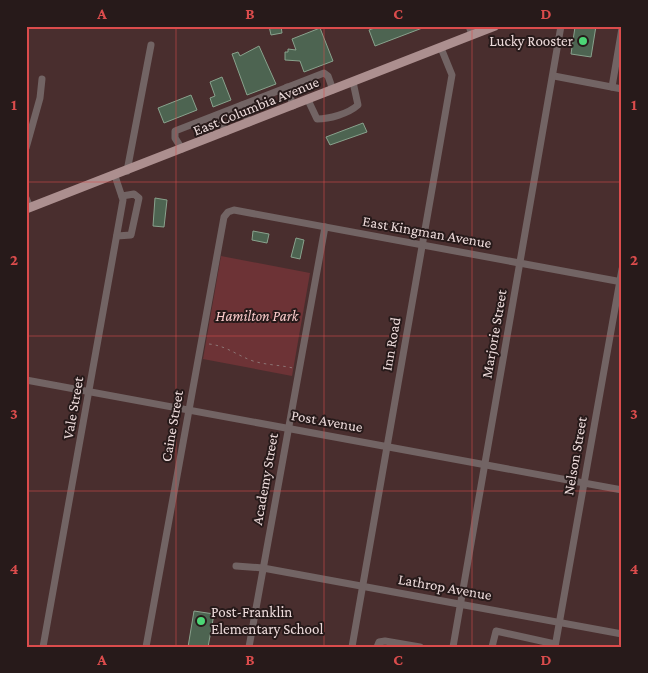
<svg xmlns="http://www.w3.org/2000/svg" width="648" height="673" viewBox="0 0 648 673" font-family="'Crimson Pro',serif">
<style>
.green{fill:#6d3336}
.building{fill:#4d6451;stroke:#89a28d}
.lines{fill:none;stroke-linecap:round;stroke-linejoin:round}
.path{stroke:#8c7575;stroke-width:1;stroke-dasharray:2.5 4;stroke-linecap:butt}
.minor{stroke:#726464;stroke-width:7}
.major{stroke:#ac8f8f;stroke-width:9}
.grid{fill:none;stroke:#db4c4c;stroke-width:1;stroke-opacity:0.55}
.poi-dot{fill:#4cd676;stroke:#271a1a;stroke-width:2}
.labels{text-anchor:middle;stroke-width:4;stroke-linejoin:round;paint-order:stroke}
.poi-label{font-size:15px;fill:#eddbdb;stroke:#271a1a;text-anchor:end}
.street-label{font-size:15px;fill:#eddbdb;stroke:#271a1a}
.park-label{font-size:15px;font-style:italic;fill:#fbcbcb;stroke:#271a1a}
.neatline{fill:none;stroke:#db4c4c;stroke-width:2}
.grid-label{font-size:16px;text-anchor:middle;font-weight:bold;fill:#db4c4c}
</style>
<rect width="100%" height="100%" fill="#492e2e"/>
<polygon class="green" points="221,256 310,273 292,376 203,359"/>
<g class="building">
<polygon points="269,26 281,26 282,33 271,35"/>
<polygon points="380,26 425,26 425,27 375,46 369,30"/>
<polygon points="578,26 596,26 591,57 571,54 575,27"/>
<polygon points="320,28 333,61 304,72 300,61 285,60 285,52 288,52 288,49 296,50 292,39"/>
<polygon points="259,46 276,84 247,95 232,54 238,52 240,56"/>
<polygon points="222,77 231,100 213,107 210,98 215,96 210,82"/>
<polygon points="191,95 197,110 164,123 158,108"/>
<polygon points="363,123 367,132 330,145 326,137"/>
<polygon points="155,198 167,200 164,227 153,226"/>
<polygon points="253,231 269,234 267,243 252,240"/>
<polygon points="296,238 304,240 300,259 291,257"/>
<polygon points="194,611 214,614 208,647 188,647"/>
</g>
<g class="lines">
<path class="path" d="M209,344C227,346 236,355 253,361C266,365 280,365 293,368"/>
<g class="minor">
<polyline points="469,26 472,35"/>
<polyline points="554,76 622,89"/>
<polyline points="287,87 293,106"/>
<polyline points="612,87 622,28"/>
<path d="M308,100L317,119C329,119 348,114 358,105L353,82"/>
<polyline points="242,105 249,123"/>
<polyline points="218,115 226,132"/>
<polyline points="26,148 40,98 42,79"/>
<polyline points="182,149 175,138 175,131 324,73 328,76 333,90"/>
<polyline points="127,171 151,45"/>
<polyline points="26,198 30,207"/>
<polyline points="117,236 131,235 139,198 134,194 122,196"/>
<polyline points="26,380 622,490"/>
<polyline points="236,566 263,568 622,634"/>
<polyline points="43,647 123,200 115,176"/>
<polyline points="146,647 224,217 228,212 234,210 622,282"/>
<polyline points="249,647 325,227"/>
<polyline points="352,647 452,75 441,48"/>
<polyline points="377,647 379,642 385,641 420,647"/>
<polyline points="453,647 561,26"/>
<polyline points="492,647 496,631 555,644"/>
<polyline points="555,647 622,269"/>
</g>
<polyline class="major" points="26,209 495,26"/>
</g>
<path class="grid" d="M176,26V647M324,26V647M472,26V647M26,182H622M26,336H622M26,491H622"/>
<g class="poi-dot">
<circle cx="583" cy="41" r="5"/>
<circle cx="201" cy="621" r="5"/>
</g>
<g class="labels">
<g class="poi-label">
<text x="573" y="46">Lucky Rooster</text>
<text x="211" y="617" text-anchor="start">Post-Franklin<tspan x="211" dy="17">Elementary School</tspan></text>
</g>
<g class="street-label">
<text transform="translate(256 106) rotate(-22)" y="5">East Columbia Avenue</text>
<text transform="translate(427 232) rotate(10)" y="5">East Kingman Avenue</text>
<text transform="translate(494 334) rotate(-80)" y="5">Marjorie Street</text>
<text transform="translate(391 344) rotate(-80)" y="5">Inn Road</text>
<text transform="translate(73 408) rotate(-80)" y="5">Vale Street</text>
<text transform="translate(327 421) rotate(10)" y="5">Post Avenue</text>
<text transform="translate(172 426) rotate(-80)" y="5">Caine Street</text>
<text transform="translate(575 456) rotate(-80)" y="5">Nelson Street</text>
<text transform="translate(265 479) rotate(-80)" y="5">Academy Street</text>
<text transform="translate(445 587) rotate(10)" y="5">Lathrop Avenue</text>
</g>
<g class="park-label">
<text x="257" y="321">Hamilton Park</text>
</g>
</g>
<rect width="648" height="673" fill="none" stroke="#271a1a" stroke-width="55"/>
<rect x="28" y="28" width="592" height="618" class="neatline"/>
<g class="grid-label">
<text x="102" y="19">A</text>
<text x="250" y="19">B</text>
<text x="398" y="19">C</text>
<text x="546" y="19">D</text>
<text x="14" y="110">1</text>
<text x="634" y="110">1</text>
<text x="14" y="265">2</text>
<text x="634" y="265">2</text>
<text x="14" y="419">3</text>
<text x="634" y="419">3</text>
<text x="14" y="574">4</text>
<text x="634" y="574">4</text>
<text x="102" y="665">A</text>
<text x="250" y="665">B</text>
<text x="398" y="665">C</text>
<text x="546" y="665">D</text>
</g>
</svg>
